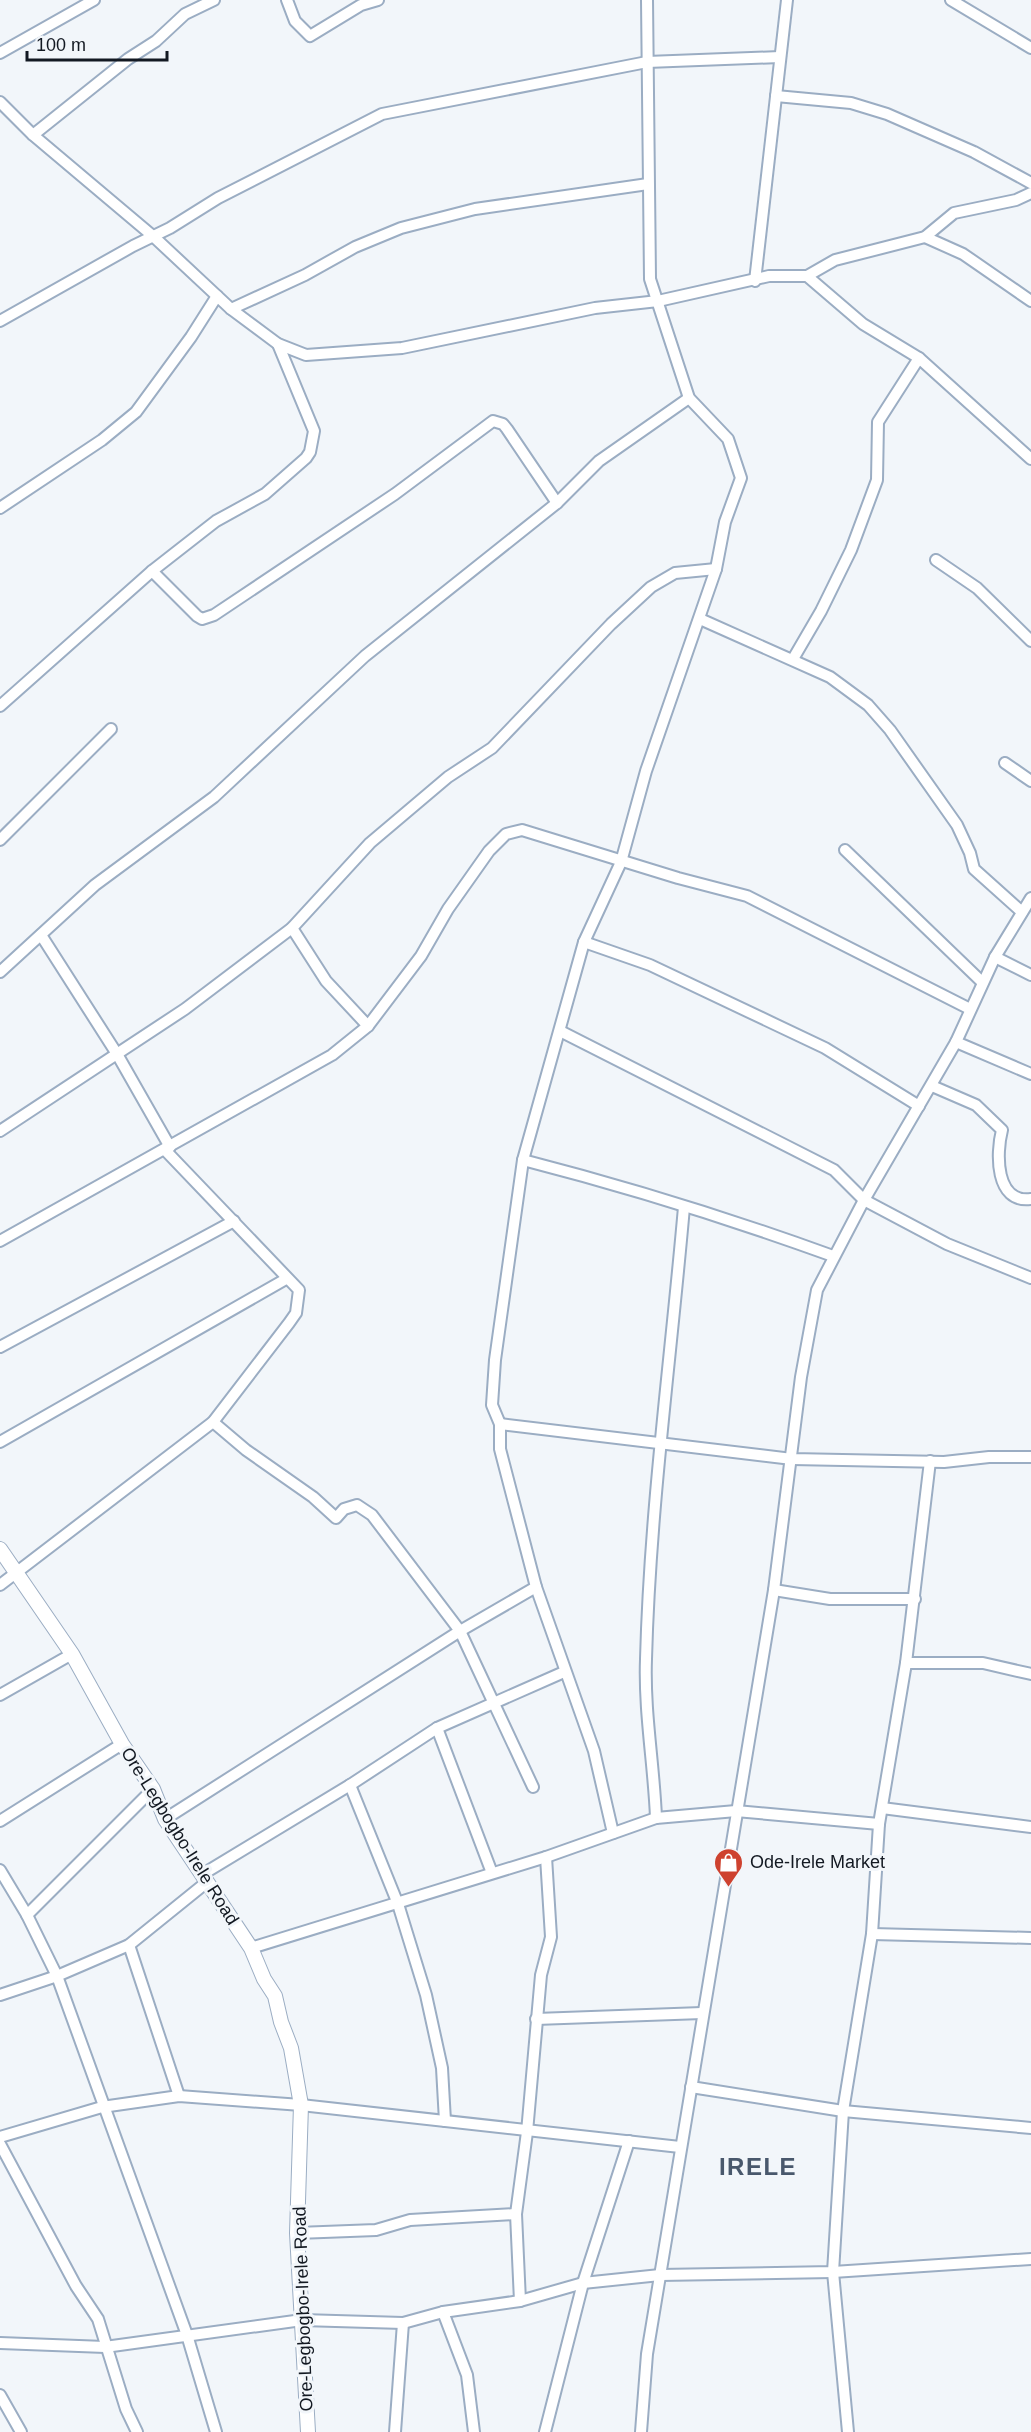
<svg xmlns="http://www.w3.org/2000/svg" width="1031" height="2432" viewBox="0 0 1031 2432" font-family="Arial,sans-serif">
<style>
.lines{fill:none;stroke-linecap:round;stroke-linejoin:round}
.street-casing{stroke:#9badc3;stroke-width:14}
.secondary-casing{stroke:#9badc3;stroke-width:16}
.street{stroke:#fff;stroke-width:10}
.secondary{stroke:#fff;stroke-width:14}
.labels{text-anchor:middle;stroke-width:6;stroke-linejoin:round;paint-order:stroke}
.street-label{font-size:18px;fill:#131922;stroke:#f2f6fa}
.poi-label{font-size:18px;fill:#131922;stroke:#f2f6fa;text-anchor:start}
.district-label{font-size:24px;font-weight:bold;letter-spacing:1.5px;fill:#49586c;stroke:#f2f6fa}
</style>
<rect width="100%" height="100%" fill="#f2f6fa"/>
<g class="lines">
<defs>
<g id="street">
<polyline points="287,0 295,21 310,36 361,5 378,0"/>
<polyline points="951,0 1031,48"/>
<polyline points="0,53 94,0"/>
<polyline points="776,96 851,103 887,114 974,152 1031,183"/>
<polyline points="0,102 33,135 154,237 231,309 278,344 306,355 402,348 595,308 658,301 769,276 807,276 835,260 925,237 954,213 1016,200 1031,193"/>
<polyline points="33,135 128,59 156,41 185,14 214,0"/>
<polyline points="925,237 963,254 1031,301"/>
<polyline points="807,276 863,324 919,358 1031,459"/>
<polyline points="755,281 787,0"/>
<polyline points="231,309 305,275 355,247 401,228 475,209 648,184"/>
<polyline points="0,321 133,246 170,228 218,198 382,114 647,62 780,57"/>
<polyline points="0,508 102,440 136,412 191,337 217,296"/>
<polyline points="936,560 977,588 1031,641"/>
<polyline points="152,571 197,616 202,619 214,615 395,494 493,421 503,424 507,429 557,503"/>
<polyline points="700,619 830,677 868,705 890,730 957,825 970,853 974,869 1022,912"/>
<polyline points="793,659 821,611 851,550 877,480 878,422 919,358"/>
<polyline points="0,706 152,571 216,521 265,494 306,458 310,452 314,431 278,344"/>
<polyline points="1005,763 1031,781"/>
<polyline points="0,840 111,729"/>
<polyline points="845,850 982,982"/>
<polyline points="292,928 326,981 368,1026"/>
<polyline points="41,935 117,1054 170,1147"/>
<polyline points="584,942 650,965 825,1048 919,1106"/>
<polyline points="995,957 1031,975"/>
<polyline points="0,972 95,885 214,797 365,656 557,503 599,461 689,398"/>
<polyline points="560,1031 834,1170 864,1200 947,1244 1031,1278"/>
<polyline points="956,1042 1031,1074"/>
<path d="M932,1086L976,1105L1002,1130C996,1153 995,1204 1031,1199"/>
<polyline points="0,1131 185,1009 292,928 370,843 448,777 492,748 611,624 651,587 675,573 716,569"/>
<path d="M523,1160C628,1187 731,1219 833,1256"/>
<polyline points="0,1241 332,1055 368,1026 421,956 448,909 489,851 506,834 522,830 678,878 747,896 970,1009"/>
<polyline points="0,1347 234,1221"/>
<polyline points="213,1422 246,1450 313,1497 336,1518 344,1509 357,1505 372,1515 460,1631 533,1787"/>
<polyline points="500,1424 792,1459 944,1462 989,1457 1031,1457"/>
<polyline points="0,1442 286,1279"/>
<polyline points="0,1585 213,1422 289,1323 296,1313 299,1290 165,1150"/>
<polyline points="774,1590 830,1599 915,1599"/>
<polyline points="906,1663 983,1663 1031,1674"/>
<polyline points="0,1695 72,1654"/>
<polyline points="437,1728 492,1873"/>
<polyline points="350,1785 398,1904 426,1995 442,2068 445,2121"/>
<polyline points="882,1808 1031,1827"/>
<path d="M656,1818C654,1765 644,1712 646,1659C650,1508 671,1357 684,1207"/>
<polyline points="165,1819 460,1631 536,1587"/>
<polyline points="0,1821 122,1744"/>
<polyline points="613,1833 594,1751 536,1587 500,1449 500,1424 492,1405 495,1360 523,1160 584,942 621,862 646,771 716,569 725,522 741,478 728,439 689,398 650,279 647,0"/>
<polyline points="0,1870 27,1915 57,1976 187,2335 216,2432"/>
<polyline points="203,1874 350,1785 437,1728 564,1672"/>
<polyline points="27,1915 153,1789"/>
<polyline points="872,1934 1031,1938"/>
<polyline points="129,1945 179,2096"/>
<polyline points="251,1948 546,1857 656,1818 736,1811 879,1824"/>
<polyline points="0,1995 57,1976 129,1945 207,1882"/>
<polyline points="536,2019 702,2013"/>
<polyline points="691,2087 843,2111 1031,2128"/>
<polyline points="0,2137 102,2107 179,2096 301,2105 680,2147"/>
<polyline points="0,2144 76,2286 98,2319 126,2409 137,2432"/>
<polyline points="297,2233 376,2230 410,2220 516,2214"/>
<polyline points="520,2301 516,2214 527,2132 541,1975 551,1937 546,1857"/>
<polyline points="443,2312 467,2375 474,2432"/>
<polyline points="0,2343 105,2347 302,2320 403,2323 443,2312 520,2301 583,2283 660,2275 833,2272 1031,2259"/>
<polyline points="0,2395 21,2432"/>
<polyline points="395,2432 403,2323"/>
<polyline points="545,2432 583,2283 629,2141"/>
<polyline points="641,2432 647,2354 774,1590 801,1377 817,1290 864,1200 956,1042 995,957 1031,898"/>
<polyline points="848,2432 833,2272 843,2111 872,1934 879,1824 906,1663 930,1461"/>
</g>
<polyline id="secondary" points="0,1549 72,1654 122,1744 153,1789 165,1819 251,1948 264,1979 275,1996 281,2022 291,2048 301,2105 297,2233 308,2432"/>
</defs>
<use href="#street" class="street-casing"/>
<use href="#secondary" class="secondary-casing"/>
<use href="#street" class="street"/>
<use href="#secondary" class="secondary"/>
</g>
<defs>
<symbol id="shop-pin" viewBox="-11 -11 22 30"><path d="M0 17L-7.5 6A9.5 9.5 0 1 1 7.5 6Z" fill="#ce422f" stroke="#f2f6fa"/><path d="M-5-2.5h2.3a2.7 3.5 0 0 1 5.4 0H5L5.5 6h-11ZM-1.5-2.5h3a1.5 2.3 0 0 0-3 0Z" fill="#fff"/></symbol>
</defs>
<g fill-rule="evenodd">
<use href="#shop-pin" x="712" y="1846" width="33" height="45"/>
</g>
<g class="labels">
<g class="street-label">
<text transform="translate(180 1836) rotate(58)" y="6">Ore-Legbogbo-Irele Road</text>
<text transform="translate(303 2309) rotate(-92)" y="6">Ore-Legbogbo-Irele Road</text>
</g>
<g class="poi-label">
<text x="750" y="1868">Ode-Irele Market</text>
</g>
<g class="district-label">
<text x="758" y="2175">IRELE</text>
</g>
</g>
<path d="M27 51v9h140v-9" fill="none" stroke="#131922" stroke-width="3"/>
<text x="36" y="51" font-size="18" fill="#131922" stroke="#f2f6fa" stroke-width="4.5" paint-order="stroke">100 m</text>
</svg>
